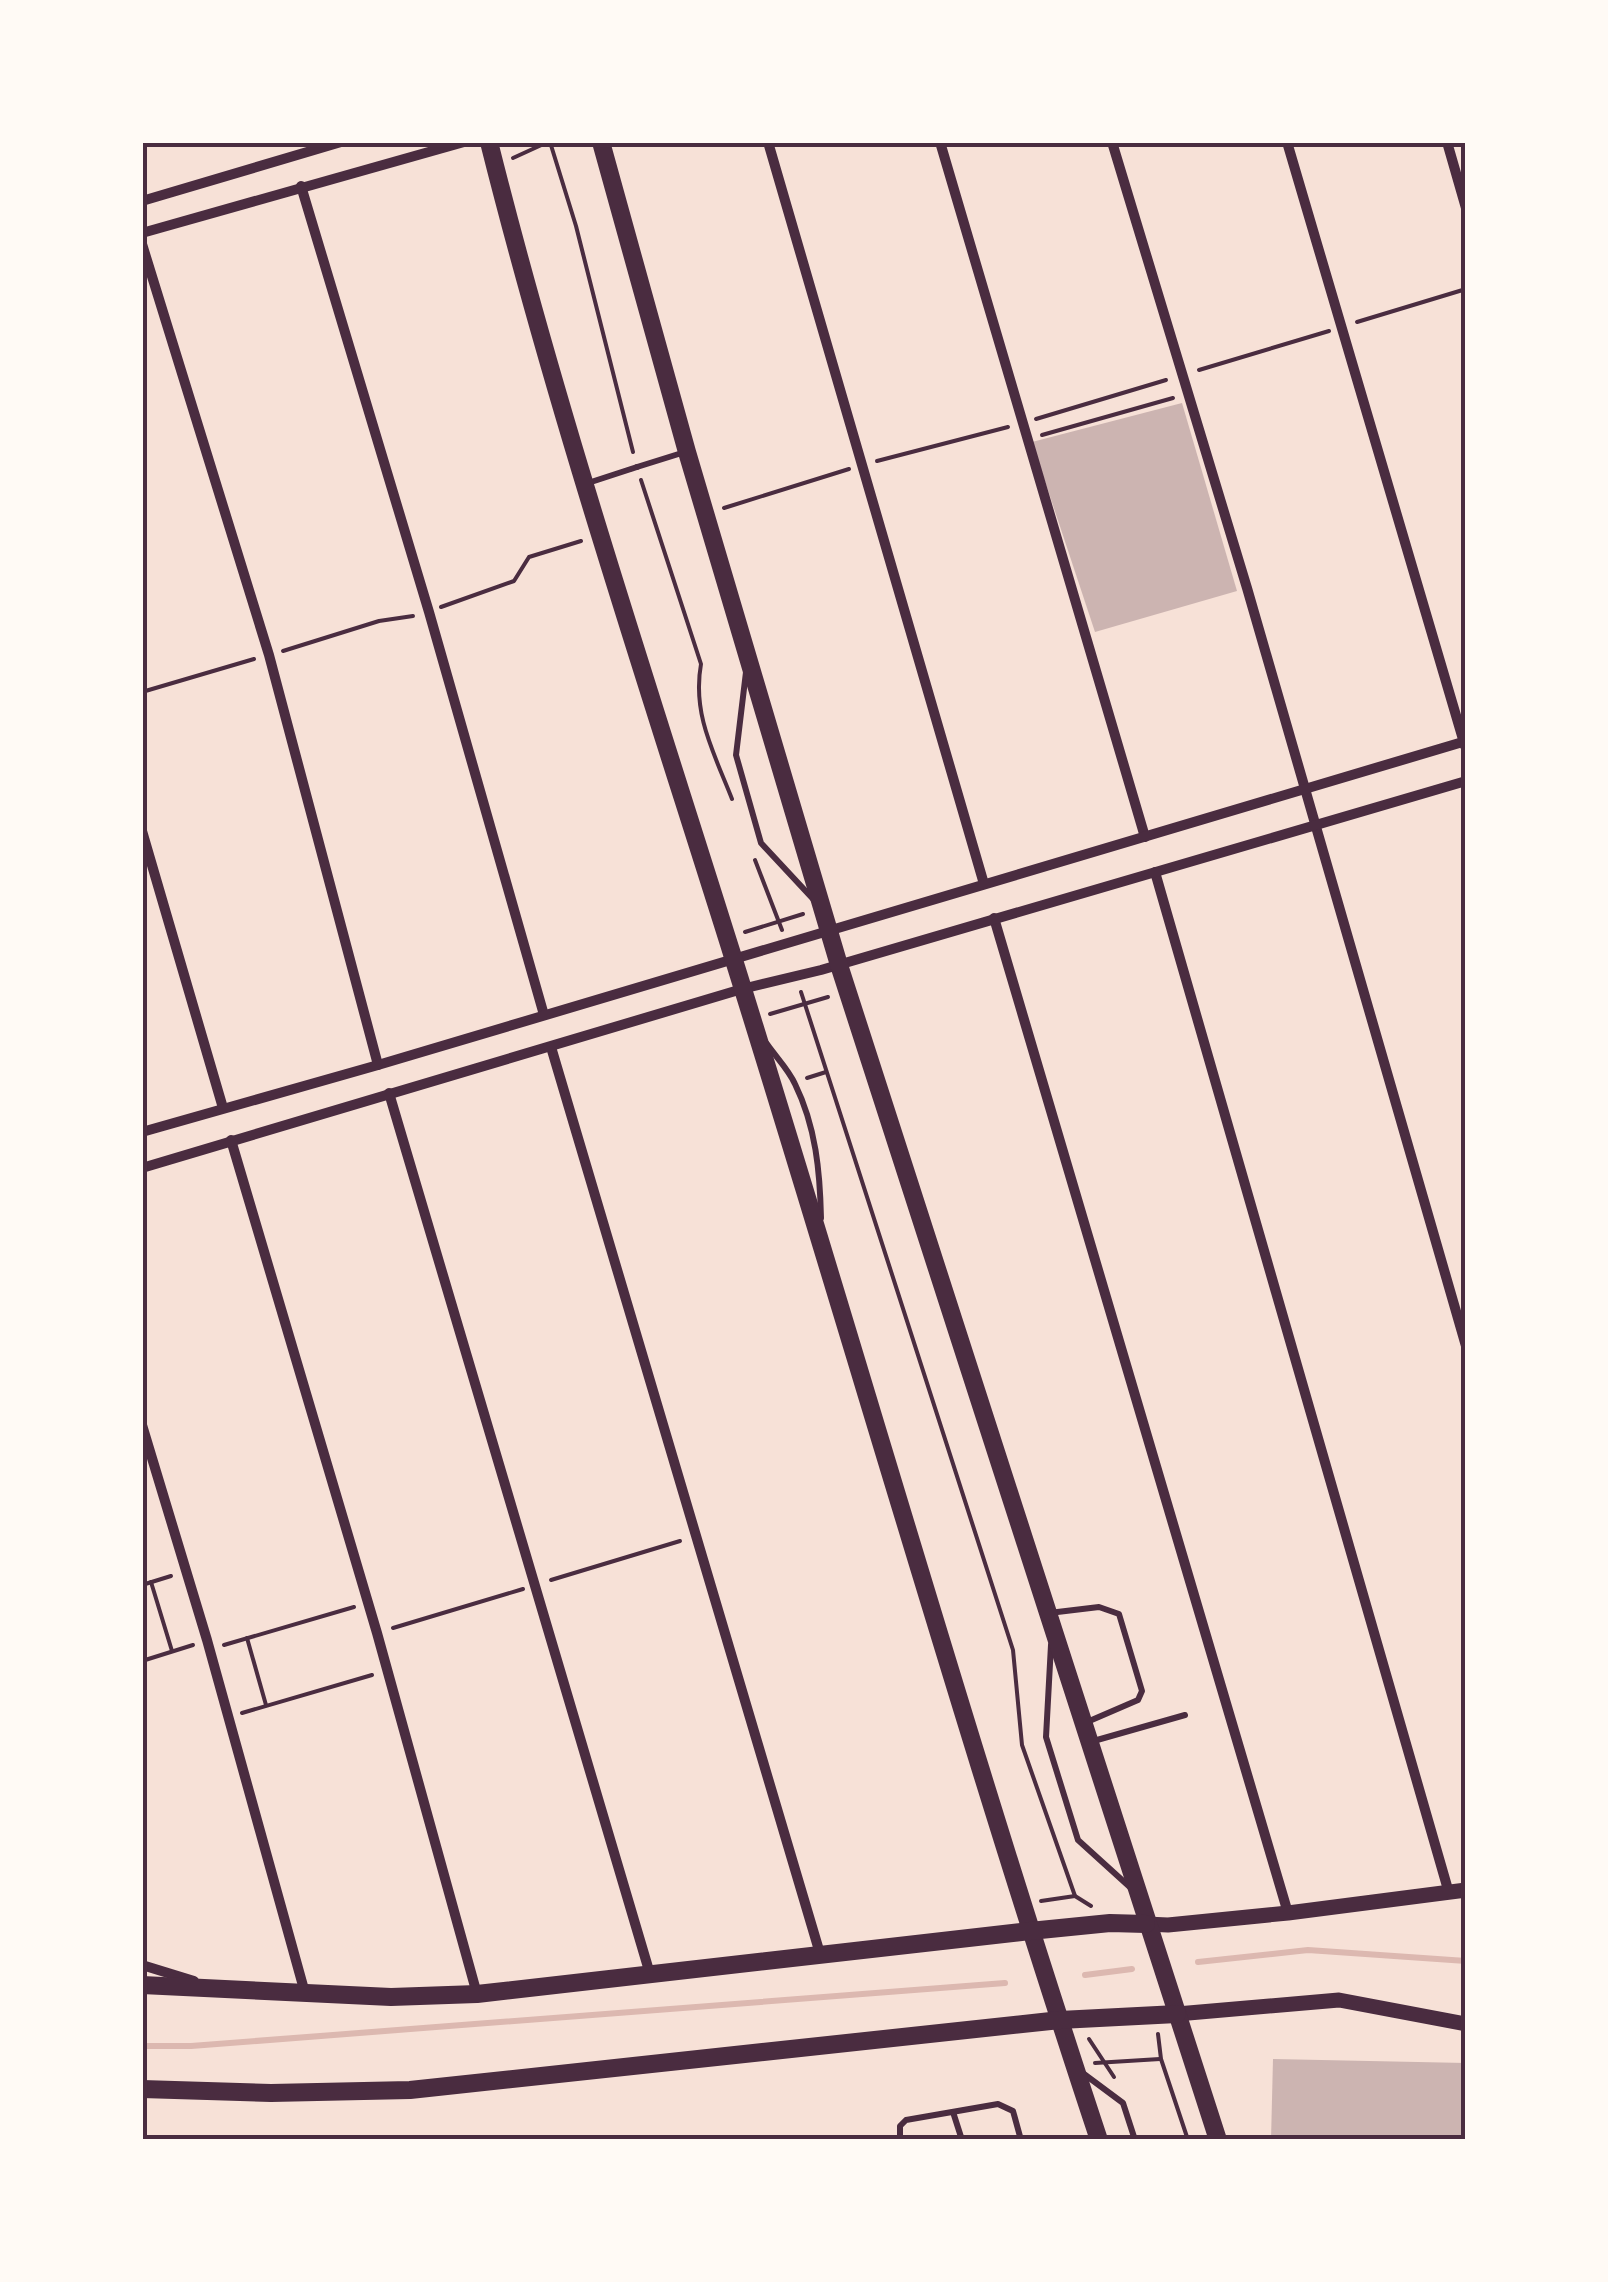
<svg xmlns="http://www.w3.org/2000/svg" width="1608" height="2282" viewBox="0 0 1608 2282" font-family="'Titillium Web',sans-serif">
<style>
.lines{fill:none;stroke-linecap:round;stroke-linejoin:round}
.stream{stroke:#dcb8b0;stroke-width:6}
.building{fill:#ccb4b1}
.path{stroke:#4a2c40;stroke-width:4}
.service{stroke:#4a2c40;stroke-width:6}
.minor{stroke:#4a2c40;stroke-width:10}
.tertiary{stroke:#4a2c40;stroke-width:15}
.secondary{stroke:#4a2c40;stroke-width:18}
.neatline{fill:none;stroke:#4a2c40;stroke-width:4}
</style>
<rect width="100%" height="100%" fill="#f7e1d7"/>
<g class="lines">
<g class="stream">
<polyline points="1198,1962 1308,1950 1466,1961"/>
<polyline points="1085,1975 1132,1969"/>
<polyline points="142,2046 191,2046 1005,1983"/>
</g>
</g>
<g class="building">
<polygon points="1182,403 1237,591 1095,632 1032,442"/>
<polygon points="1273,2059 1466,2063 1466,2140 1271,2140"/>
</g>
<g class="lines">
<g class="path">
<polyline points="550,142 576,226 633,452"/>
<polyline points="513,158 548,142"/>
<polyline points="1357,322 1466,289"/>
<polyline points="1199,370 1329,331"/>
<polyline points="1036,419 1166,380"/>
<polyline points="1042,435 1173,398"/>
<polyline points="877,461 1008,427"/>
<path d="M641,480L701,664C692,714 714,753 732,799"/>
<polyline points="724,508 849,469"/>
<polyline points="441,607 514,581 529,557 581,541"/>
<polyline points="283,651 379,621 413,616"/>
<polyline points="142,692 254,659"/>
<polyline points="755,860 782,930"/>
<polyline points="745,932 803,914"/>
<polyline points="801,992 1013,1650 1022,1745 1075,1896 1091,1906"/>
<polyline points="770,1014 828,997"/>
<polyline points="807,1078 826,1072"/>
<polyline points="551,1580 680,1541"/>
<polyline points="151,1582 172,1651"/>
<polyline points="142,1585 171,1576"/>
<polyline points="393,1628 523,1589"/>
<polyline points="247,1638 266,1705"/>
<polyline points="224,1645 354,1607"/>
<polyline points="142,1661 193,1645"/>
<polyline points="242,1713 372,1675"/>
<polyline points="1041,1901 1075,1896"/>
<polyline points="1158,2034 1161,2059 1188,2140"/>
<polyline points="1089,2039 1114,2077"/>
<polyline points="1095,2063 1160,2059"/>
</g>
<g class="service">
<polyline points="637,467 685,452"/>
<polyline points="588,483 637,467 631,469"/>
<polyline points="746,672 736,755 761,843 814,900"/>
<path d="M767,1044C776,1057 789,1070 795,1084C816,1127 820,1172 821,1218"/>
<polyline points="1049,1613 1099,1607 1119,1614 1142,1691 1138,1700 1087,1722"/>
<polyline points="1051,1645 1046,1737 1078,1840 1132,1889"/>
<polyline points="1090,1742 1185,1715"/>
<polyline points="1084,2074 1123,2103 1135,2140"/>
<polyline points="953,2112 962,2140"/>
<polyline points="900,2140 900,2126 906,2120 998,2104 1013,2111 1021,2140"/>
</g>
<g class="minor">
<polyline points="768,142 984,884"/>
<polyline points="940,142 1145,837"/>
<polyline points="1112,142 1247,588 1466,1346"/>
<polyline points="1287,142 1465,746"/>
<polyline points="1447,142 1466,208"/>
<polyline points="301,186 429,612 544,1015"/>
<polyline points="142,201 341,142"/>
<polyline points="142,233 464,142"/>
<polyline points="142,244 269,655 378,1065"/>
<polyline points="142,831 223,1108"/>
<polyline points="1155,872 1449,1893"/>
<polyline points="994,918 1288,1913"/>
<polyline points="551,1047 821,1957"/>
<polyline points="389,1093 650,1974"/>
<polyline points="142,1132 378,1065 1466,741"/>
<polyline points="231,1140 377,1633 477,1994"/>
<polyline points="142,1168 742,989 821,970 1466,781"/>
<polyline points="142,1425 207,1640 305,1993"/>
<polyline points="142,1965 194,1981"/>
</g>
<g class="tertiary">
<polyline points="1146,1924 1168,1925 1288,1913 1466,1890"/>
<polyline points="1177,2014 1339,2000 1466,2024"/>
</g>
<g class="secondary">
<path d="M489,142C558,417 648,686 733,957C856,1351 969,1748 1099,2140"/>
<polyline points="601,142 687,452 839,965 1218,2140"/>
<polyline points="142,1985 391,1997 477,1994 1030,1931 1110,1923 1146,1924"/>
<polyline points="142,2089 271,2093 410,2090 1060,2020 1177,2014"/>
</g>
</g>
<rect width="1608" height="2282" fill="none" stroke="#fffaf5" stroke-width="290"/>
<rect x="145" y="145" width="1318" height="1992" class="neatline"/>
</svg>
